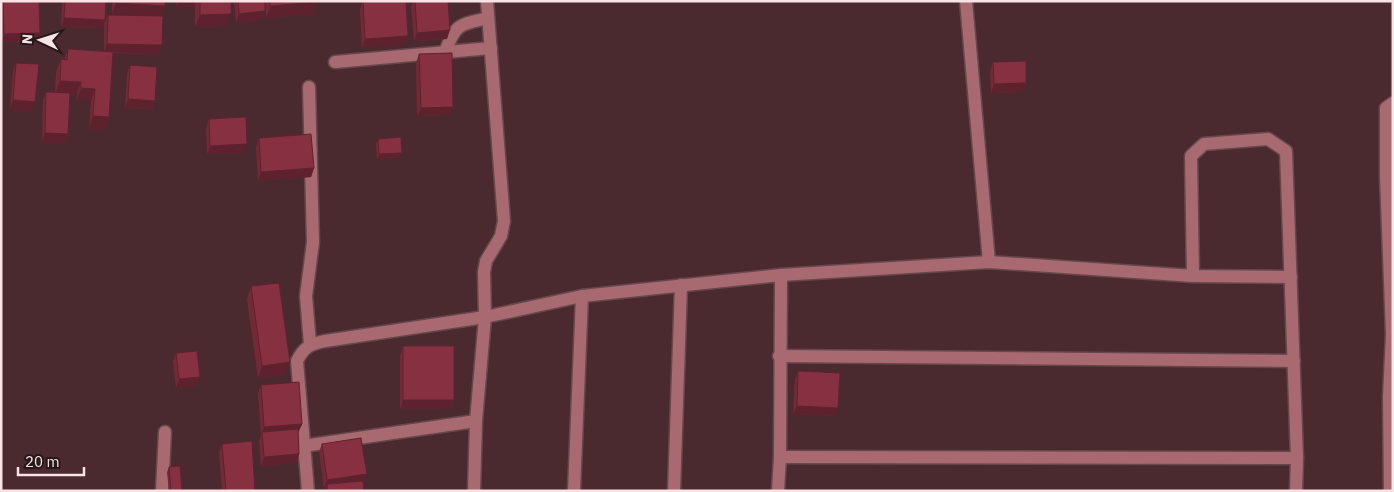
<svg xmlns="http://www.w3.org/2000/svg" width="1394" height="492" viewBox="0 0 1394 492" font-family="'IBM Plex Sans',sans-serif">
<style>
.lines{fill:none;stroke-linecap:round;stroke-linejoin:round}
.minor-casing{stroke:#66484c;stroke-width:15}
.minor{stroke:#a86971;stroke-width:12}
.wall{fill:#742939}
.shaded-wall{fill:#5e222e}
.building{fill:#873042;stroke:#5e222e}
</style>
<rect width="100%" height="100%" fill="#4a2a2f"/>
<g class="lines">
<defs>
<g id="minor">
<polyline points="966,1 989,262"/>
<path d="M445,52C456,23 459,25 488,18"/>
<polyline points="335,62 491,48"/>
<polyline points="309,87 313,242 306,296 310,344"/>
<polyline points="1193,276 1191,156 1204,144 1268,139 1286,151 1297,458 1296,491"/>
<polyline points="779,356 1294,361"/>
<polyline points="303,446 476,421"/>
<polyline points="780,457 1297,458"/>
<polyline points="162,491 165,432"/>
<path d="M308,491L297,361C304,347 310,344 325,341L485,317L582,296L781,275L989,262L1193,276L1291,277"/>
<polyline points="474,491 476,421 485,317 484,272 486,261 501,236 504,221 487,1"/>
<polyline points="574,491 582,296"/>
<polyline points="674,491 681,285"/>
<polyline points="778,491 780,457 781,275"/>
<polyline points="1390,491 1389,397 1392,334 1386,177 1386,108 1393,103"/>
</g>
</defs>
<use href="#minor" class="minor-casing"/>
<use href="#minor" class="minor"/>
</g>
<g class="wall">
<polygon points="1,1 39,1 40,33 37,41 1,42"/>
<polygon points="62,1 106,1 102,28 61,27"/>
<polygon points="112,1 165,1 165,6 161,16 159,54 113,53 109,117 105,130 89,129 91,101 76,101 77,94 70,94 65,143 42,142 43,101 46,92 55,92 56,72 61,59 64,60 68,49 104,51 104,23 108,15 112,15"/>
<polygon points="176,1 231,1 226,26 195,27 195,6 177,7"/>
<polygon points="234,1 265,1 262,20 236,23"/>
<polygon points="265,1 317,1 313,14 266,18"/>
<polygon points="363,1 405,45 362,47 360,10"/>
<polygon points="413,1 448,1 447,39 414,41 411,7"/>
<polygon points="419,54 450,115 417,116 416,63"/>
<polygon points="993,62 1026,83 1023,92 991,93 990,71"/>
<polygon points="16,63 32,111 10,109 13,71"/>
<polygon points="130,65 155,101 152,109 125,108 127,74"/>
<polygon points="209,119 243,153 207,154 206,128"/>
<polygon points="259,138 314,168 311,177 258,181 256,147"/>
<polygon points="378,139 400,157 377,159 376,144"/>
<polygon points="251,286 286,374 258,378 247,299"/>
<polygon points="403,346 454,400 451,408 400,409 400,355"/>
<polygon points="176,353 197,385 176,388 173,361"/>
<polygon points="798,371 834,416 793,414 795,380"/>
<polygon points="261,385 302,424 298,433 299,454 296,463 261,466 259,441 261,435 258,394"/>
<polygon points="222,444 255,491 222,491 219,452"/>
<polygon points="322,444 363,483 364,491 325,491 326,488 324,488 319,452"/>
<polygon points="169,467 182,491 169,491 167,472"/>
</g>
<g class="shaded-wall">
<polygon points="178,1 196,1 195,6 177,7"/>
<polygon points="317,2 313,14 266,18 270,6"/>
<polygon points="116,3 165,6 160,18 111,16"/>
<polygon points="265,11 262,20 236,23 239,14"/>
<polygon points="231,14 226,26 195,27 200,15"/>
<polygon points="64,18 105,20 102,28 61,27"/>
<polygon points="450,30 447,39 414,41 417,33"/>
<polygon points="40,33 37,41 1,42 4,34"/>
<polygon points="408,36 405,45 362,47 365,39"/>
<polygon points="107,44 162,45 159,54 104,52"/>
<polygon points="60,81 81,82 77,94 55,93"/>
<polygon points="1026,83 1023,92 991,93 994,84"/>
<polygon points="81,88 95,89 91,101 76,101"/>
<polygon points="128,99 155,101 152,109 125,108"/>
<polygon points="13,100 35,102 32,111 10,109"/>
<polygon points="453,107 450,115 417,116 421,108"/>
<polygon points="93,116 109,117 105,130 89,129"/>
<polygon points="45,133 68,134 65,143 42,142"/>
<polygon points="247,144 243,153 207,154 210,146"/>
<polygon points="402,153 400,157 377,159 379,154"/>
<polygon points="314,168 311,177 258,181 261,172"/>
<polygon points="290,362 286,374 258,378 262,366"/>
<polygon points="200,377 197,385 176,388 179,379"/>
<polygon points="403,400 454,400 451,408 400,409"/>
<polygon points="797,406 838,408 834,416 793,414"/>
<polygon points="302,424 298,433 262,435 262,432 264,427"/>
<polygon points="299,454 296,463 261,466 264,457"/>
<polygon points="367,474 363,483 327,484 326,488 324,488 327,480"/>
</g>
<g class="building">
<polygon points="3,1 39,1 40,33 4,34"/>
<polygon points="65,1 106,1 105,20 64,18"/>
<polygon points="116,1 165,1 165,6 116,3"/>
<polygon points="200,1 231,1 231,14 200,15"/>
<polygon points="238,1 265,1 265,11 239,14"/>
<polygon points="270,1 317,1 317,2 270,6"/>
<polygon points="363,1 406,1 408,36 365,39"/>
<polygon points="415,1 448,1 450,30 417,33"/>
<polygon points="108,15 163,16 162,45 107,44"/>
<polygon points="68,49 113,52 109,117 93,116 95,89 81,88 81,82 60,81 61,59 67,60"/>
<polygon points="452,53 453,107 421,108 419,54"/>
<polygon points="1026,61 1026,83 994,84 993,62"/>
<polygon points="16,63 39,64 35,102 13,100"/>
<polygon points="130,65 157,67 155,101 128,99"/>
<polygon points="46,92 70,93 68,134 45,133"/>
<polygon points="246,117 247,144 210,146 209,119"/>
<polygon points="311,134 314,168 261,172 259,138"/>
<polygon points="401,137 402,153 379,154 378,139"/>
<polygon points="279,283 290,362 262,366 251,286"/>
<rect x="403" y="346" width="51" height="54"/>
<polygon points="197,351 200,377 179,379 176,353"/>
<polygon points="798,371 840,373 838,408 797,406"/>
<polygon points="299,382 302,424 264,427 261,385"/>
<polygon points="298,429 299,454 264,457 262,432"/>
<polygon points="361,438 367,474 327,480 322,444"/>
<polygon points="252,441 255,491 226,491 222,444"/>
<polygon points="180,466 182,491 171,491 169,467"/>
<polygon points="363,481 364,491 328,491 327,484"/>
</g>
<rect width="1394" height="492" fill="none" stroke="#f8e3e5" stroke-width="5"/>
<g transform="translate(40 40) rotate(274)" stroke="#27181a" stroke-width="4" paint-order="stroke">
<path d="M0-4L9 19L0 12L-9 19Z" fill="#f8e3e5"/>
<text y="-8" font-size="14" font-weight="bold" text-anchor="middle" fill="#f8e3e5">N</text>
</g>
<path d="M18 467v8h66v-8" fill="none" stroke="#f8e3e5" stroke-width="2.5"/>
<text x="25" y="467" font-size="15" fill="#f8e3e5" stroke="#27181a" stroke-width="4" paint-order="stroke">20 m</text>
</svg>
